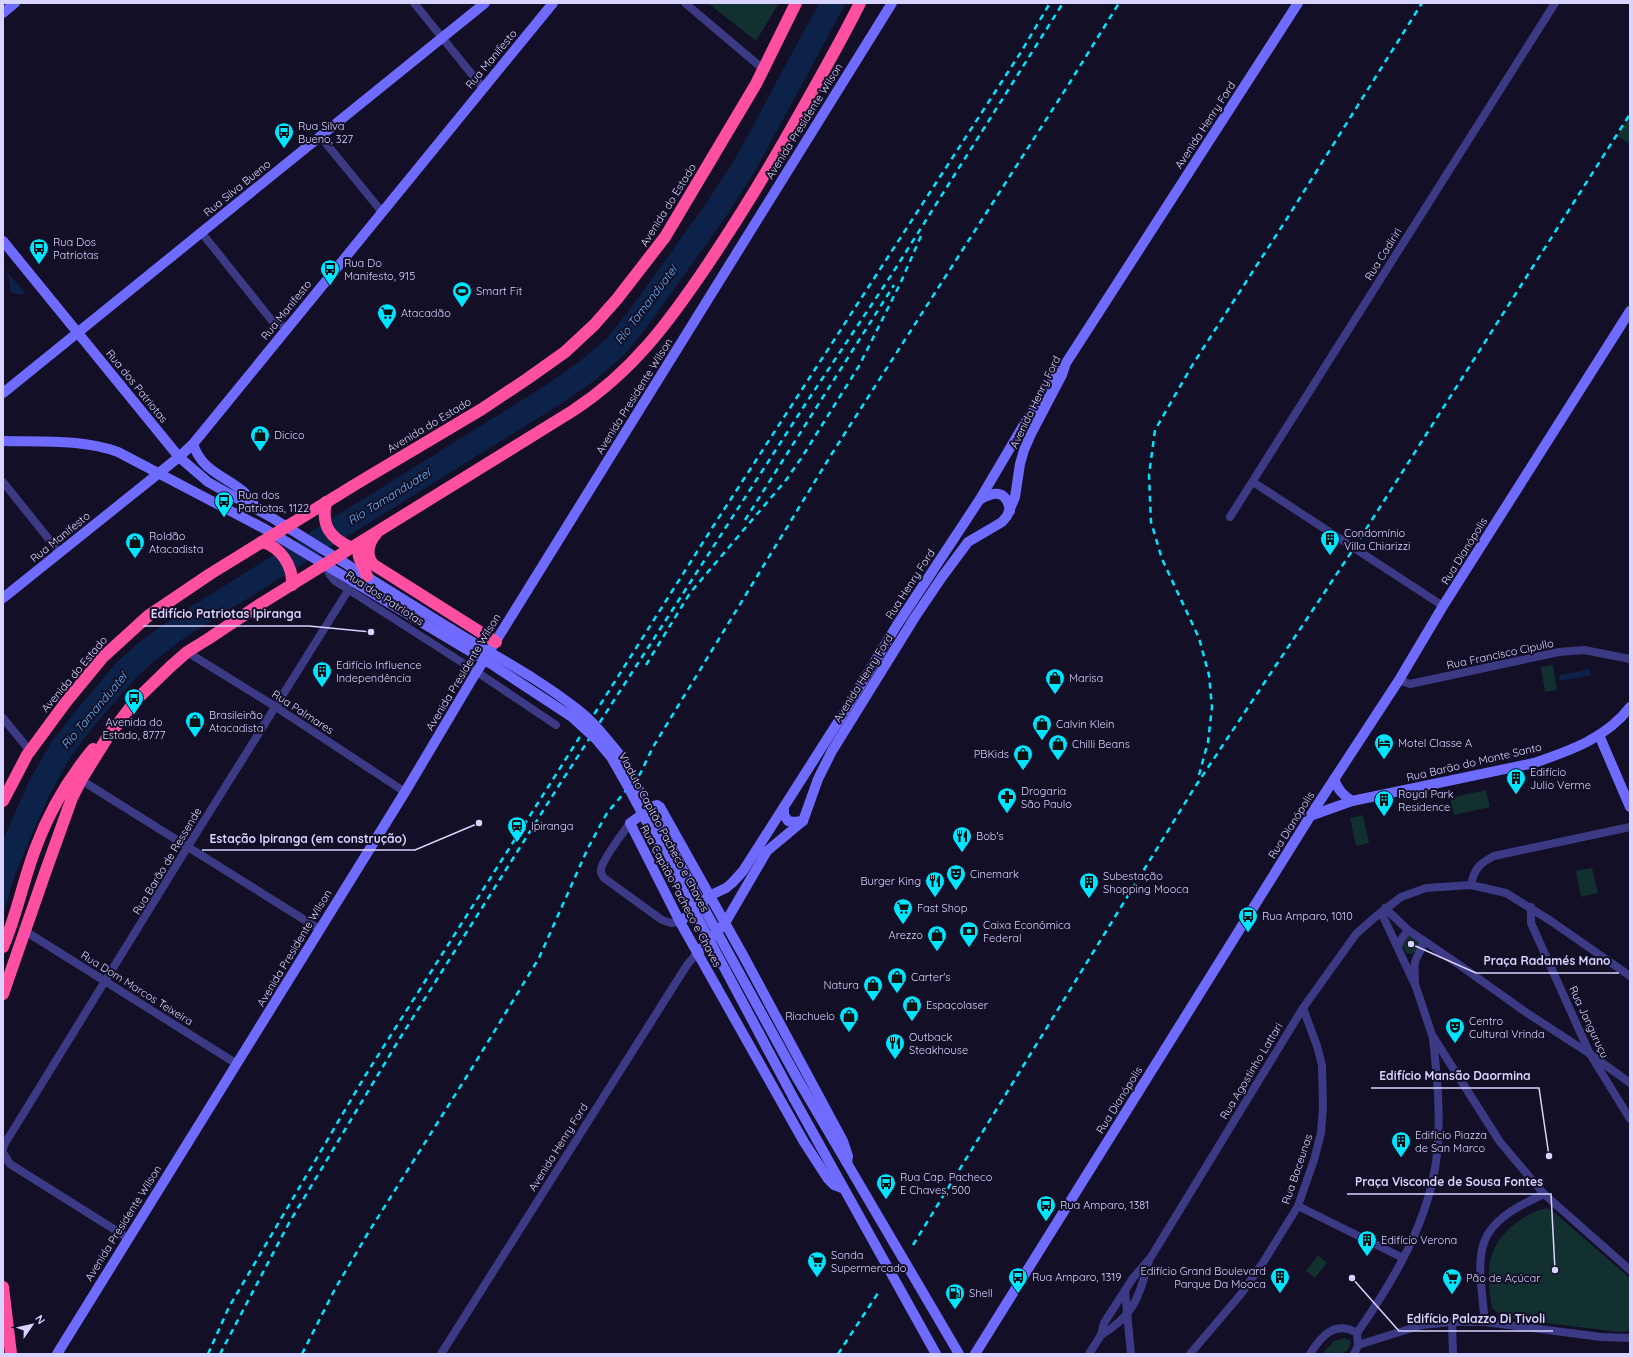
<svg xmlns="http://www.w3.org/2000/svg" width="1633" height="1357" viewBox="0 0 1633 1357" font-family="Quicksand,sans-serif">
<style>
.green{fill:#12302f}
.water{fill:#0c2248}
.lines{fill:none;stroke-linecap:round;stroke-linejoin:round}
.street{stroke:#3d3a85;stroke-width:8}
.secondary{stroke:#6f6bff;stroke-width:10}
.highway{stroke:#ff4fa3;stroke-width:12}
.rail{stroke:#00e5ff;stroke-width:2.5;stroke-dasharray:6 5;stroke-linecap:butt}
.secondary-bridge{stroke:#6f6bff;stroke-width:10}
.labels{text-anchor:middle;stroke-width:4;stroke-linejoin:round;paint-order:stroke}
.street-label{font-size:11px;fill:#d9d4ff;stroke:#130f26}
.poi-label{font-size:11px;fill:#d9d4ff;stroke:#130f26;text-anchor:start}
.water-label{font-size:12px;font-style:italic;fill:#62b6ff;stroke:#130f26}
.leader{fill:none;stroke:#d9d4ff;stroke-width:1.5}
.callout-dot{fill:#d9d4ff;stroke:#130f26;stroke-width:1.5}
.callout-label{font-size:12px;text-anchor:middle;font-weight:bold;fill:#d9d4ff;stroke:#130f26;stroke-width:4;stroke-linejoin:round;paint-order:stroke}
</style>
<rect width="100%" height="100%" fill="#130f26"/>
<g class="green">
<polygon points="708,3 779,3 756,41"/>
<polygon points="1630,116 1630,144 1617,136"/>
<polygon points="1553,665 1557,690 1545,692 1541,667"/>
<polygon points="1486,790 1490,807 1454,815 1450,798"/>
<polygon points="1363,815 1369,843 1356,846 1350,818"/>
<polygon points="1592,868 1598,893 1581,897 1576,871"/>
<polygon points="1409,933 1420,941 1420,949 1412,954 1406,953 1402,945"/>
<path d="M1547,1208L1555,1213L1630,1278V1331L1619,1332L1507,1318L1502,1317L1492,1308C1490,1295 1487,1275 1490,1262C1494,1236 1523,1213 1547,1208Z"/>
<polygon points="1318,1255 1327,1263 1315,1278 1306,1271"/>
<path d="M1344,1338L1349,1340L1351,1343C1348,1357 1334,1354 1322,1354L1334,1341Z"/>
</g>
<g class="water">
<polygon points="819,3 846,3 755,171 725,218 647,327 624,355 594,381 559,405 184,638 153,662 134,680 92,728 70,758 50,794 31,836 15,875 3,916 3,840 28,783 50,744 74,713 116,663 137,644 171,619 546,385 579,362 607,338 628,312 705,205 735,159"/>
<polygon points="8,273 25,293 22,295 10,292 9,278 6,275"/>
<polygon points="1590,669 1591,675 1560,681 1559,675"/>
</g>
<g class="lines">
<g class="street">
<polyline points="414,3 483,88"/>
<polyline points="685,3 763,69"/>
<polyline points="320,136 382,212"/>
<polyline points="201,232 273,322 287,327"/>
<polyline points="3,482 60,553"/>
<polyline points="1253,482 1443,606"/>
<polyline points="1230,517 1555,3"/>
<polyline points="325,565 330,575 335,581 477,672 556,725"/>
<polyline points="187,652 276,707 405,792"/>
<polyline points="1399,680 1410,684 1559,652 1584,650 1630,659"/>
<polyline points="3,718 30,751"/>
<polyline points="81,780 319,929"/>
<path d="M630,823C623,833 603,858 601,869C600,873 602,875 604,878L662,920L671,923L680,922"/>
<path d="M1471,885C1474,869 1480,863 1494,856L1630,827"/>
<polyline points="1531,907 1531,923 1590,1054 1630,1119"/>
<polyline points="1385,908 1408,930 1423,940 1458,964 1527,1013 1590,1054 1630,1083"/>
<polyline points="1381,912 1416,987 1432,1035 1500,1142 1544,1194 1630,1270"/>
<polyline points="25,931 237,1064"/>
<polyline points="1398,947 1400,941 1408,930"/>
<path d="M1415,980C1415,973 1413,966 1416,959C1419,952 1423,949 1423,940"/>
<polyline points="3,1149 4,1145 187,848 349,589"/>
<polyline points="3,1153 10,1164 128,1238"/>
<polyline points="1298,1206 1403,1258"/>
<polyline points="1125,1291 1131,1354"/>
<polyline points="1452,1322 1453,1354"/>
<path d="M1485,1322C1477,1249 1470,1227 1544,1194"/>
<path d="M1357,1333C1394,1280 1430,1220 1437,1154C1441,1115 1437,1076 1433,1038"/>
<path d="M1101,1335C1135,1315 1139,1296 1149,1261"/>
<polyline points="1358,1345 1422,1325 1452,1322 1485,1322 1601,1337 1630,1338"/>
<polyline points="441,1354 687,965 697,953"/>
<polyline points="1089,1354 1101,1335 1104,1323 1133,1278 1151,1257 1303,1008 1356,934 1374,918 1401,897 1426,888 1471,885 1506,893 1551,921 1630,976"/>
<polyline points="1190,1354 1241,1294 1264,1261 1298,1206 1314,1160 1321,1133 1323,1107 1322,1065 1317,1046 1303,1008"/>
<path d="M1310,1354C1321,1336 1335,1320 1357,1333L1358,1346L1354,1354"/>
</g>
<g class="secondary">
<polyline points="3,13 15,3"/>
<polyline points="3,241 179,457 208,482 274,519 451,629"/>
<polyline points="3,393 485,3"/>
<path d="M3,441C41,442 82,439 118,452L265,529L359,585"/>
<path d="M193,444C203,474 228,476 247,495C250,498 253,503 256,508"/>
<path d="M981,499C997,490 1007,492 1010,511"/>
<polyline points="3,598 179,457 193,444 553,3"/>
<polyline points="1599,735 1630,807"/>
<path d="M1334,779C1338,790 1343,795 1352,801"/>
<polyline points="784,807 784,815 788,821 794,822 803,821"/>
<path d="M1310,816L1352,801L1534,763C1569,751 1607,738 1630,707"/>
<polyline points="680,922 709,896 726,888 732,883 743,871 838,722 897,625 980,499 1023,426 1059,371"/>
<polyline points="697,953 725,923 767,851 803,821 818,779 832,751 915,617 942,577 968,542 1002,522 1007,516 1015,497 1020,464 1024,450 1031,434 1062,375 1066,363 1298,3"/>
<polyline points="797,1078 959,1354"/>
<polyline points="793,1097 936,1354"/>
<polyline points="842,1188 834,1185 828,1179 804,1142 680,922 630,823 654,806 657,805 660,807 743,955 843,1141 848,1156 847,1163"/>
<polyline points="57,1354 405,792 471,681 892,3"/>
<polyline points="975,1354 1316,807 1399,680 1443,606 1630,311"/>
</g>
<g class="highway">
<path d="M326,502C321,526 330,538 352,548"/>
<path d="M376,534C368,543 365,556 374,565L496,642"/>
<path d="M262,542C281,547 293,566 292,585"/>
<polyline points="357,545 359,557 367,576"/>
<polyline points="3,801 27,755 66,702 103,657 148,616 210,574 356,484 482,409 527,379 565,352 594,325 617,299 665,237 756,84 796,3"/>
<path d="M3,947C17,915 23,880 36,847C49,812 69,778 93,749"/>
<path d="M3,994L45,873L72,798L81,780L107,738L135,701L170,667L187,652L208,639L262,603L574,410C633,371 669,322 708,264C734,225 759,185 783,143C809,97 836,51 860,3"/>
<polyline points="3,1287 11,1354"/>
</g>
<g class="rail">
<polyline points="745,520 894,285"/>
<polyline points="646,665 690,593 786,480 802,457 859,366 900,284 921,236"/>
<polyline points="1199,775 1208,742 1212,707 1209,675 1199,638 1162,559 1151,522 1149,475 1155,430 1193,364 1286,220 1422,3"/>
<polyline points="913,1245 1193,790 1354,548 1630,114"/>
<polyline points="208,1354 229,1307 365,1076 714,525 1021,52 1050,3"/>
<polyline points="220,1354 289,1223 400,1038 558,787 810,397 892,274 1063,3"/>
<polyline points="302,1354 335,1289 368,1233 472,1068 539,958 588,848 607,813 640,774 653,747 831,455 1067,87 1119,3"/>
<polyline points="838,1354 880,1290"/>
</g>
<g class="secondary-bridge">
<polyline points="359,585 496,667 572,717 596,739 611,757 627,785 793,1097"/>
<path d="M451,629C493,655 538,678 577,709C594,722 607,739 620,755L797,1078"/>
</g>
</g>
<defs>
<symbol id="bus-pin" viewBox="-11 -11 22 30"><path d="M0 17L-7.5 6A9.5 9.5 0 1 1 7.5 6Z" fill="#00e5ff" stroke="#130f26"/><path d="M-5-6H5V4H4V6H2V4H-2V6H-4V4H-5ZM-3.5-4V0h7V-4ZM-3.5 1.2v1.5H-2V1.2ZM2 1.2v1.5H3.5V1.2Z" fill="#111"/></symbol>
<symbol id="stadium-pin" viewBox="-11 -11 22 30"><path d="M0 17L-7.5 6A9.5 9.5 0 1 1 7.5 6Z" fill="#00e5ff" stroke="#130f26"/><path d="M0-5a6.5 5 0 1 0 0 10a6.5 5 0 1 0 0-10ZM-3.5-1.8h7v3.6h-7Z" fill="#111"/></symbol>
<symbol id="supermarket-pin" viewBox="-11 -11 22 30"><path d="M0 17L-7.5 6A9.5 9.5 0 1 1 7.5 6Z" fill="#00e5ff" stroke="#130f26"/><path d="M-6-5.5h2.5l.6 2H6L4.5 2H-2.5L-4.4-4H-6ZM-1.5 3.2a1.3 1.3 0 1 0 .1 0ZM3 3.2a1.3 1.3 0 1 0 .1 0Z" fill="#111"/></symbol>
<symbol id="shop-pin" viewBox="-11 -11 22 30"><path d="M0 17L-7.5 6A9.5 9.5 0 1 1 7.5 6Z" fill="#00e5ff" stroke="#130f26"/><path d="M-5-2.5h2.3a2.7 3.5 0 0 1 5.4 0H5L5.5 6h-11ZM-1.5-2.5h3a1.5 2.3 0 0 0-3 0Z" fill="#111"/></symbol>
<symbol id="building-pin" viewBox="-11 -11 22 30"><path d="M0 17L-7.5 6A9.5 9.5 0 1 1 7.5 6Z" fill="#00e5ff" stroke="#130f26"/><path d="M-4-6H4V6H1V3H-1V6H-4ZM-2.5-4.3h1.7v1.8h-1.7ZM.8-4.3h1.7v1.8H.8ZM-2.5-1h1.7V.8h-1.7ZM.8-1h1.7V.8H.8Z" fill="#111"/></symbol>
<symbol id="hotel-pin" viewBox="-11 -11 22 30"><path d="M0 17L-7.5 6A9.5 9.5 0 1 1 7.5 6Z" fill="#00e5ff" stroke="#130f26"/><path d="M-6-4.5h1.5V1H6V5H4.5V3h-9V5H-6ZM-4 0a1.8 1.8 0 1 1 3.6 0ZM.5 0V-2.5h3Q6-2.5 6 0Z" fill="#111"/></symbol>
<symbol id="pharmacy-pin" viewBox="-11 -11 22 30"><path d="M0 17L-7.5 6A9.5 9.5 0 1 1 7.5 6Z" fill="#00e5ff" stroke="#130f26"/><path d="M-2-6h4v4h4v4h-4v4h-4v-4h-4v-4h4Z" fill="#111"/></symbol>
<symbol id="station-pin" viewBox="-11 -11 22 30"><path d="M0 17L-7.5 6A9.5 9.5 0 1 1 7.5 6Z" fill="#00e5ff" stroke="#130f26"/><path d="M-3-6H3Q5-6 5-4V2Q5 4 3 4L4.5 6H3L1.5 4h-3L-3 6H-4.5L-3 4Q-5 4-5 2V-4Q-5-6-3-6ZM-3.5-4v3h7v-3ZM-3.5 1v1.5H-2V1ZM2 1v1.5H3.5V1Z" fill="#111"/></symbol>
<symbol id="restaurant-pin" viewBox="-11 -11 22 30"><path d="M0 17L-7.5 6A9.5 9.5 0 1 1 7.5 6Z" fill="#00e5ff" stroke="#130f26"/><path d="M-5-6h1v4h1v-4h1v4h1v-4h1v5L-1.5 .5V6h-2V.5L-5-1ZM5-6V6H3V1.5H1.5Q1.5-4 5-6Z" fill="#111"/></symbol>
<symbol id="theatre-pin" viewBox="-11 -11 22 30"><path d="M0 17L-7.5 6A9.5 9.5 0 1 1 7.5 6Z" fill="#00e5ff" stroke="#130f26"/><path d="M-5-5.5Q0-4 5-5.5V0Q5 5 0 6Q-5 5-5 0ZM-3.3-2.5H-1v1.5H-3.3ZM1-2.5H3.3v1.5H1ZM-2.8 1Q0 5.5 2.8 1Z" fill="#111"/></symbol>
<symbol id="bank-pin" viewBox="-11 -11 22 30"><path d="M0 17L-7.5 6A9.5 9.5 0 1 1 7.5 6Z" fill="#00e5ff" stroke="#130f26"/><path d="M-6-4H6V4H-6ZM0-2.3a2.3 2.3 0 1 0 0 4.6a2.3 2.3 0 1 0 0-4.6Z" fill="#111"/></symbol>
<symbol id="fuel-pin" viewBox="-11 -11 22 30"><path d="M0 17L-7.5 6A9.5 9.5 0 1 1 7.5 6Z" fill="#00e5ff" stroke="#130f26"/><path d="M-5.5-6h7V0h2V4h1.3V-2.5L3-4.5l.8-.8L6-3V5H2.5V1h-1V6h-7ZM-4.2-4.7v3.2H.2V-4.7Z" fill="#111"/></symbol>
</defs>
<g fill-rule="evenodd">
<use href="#bus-pin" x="273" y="121" width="22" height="30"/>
<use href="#bus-pin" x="28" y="237" width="22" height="30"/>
<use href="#bus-pin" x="319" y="258" width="22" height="30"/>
<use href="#stadium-pin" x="451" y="280" width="22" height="30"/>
<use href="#supermarket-pin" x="376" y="302" width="22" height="30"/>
<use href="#shop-pin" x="249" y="424" width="22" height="30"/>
<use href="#bus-pin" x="213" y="490" width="22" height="30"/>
<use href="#building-pin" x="1319" y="528" width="22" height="30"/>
<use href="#shop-pin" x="124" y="531" width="22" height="30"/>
<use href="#building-pin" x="311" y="660" width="22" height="30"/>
<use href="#shop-pin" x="1044" y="667" width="22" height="30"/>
<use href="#bus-pin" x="123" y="687" width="22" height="30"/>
<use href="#shop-pin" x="184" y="710" width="22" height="30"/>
<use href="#shop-pin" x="1031" y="713" width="22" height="30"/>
<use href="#hotel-pin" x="1373" y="732" width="22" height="30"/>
<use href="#shop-pin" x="1047" y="733" width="22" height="30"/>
<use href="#shop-pin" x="1012" y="743" width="22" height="30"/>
<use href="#building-pin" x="1505" y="767" width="22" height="30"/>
<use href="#pharmacy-pin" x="996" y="786" width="22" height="30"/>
<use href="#building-pin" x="1373" y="789" width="22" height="30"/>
<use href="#station-pin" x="506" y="815" width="22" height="30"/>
<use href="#restaurant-pin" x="951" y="825" width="22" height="30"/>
<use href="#theatre-pin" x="945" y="863" width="22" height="30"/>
<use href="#restaurant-pin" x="924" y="870" width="22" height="30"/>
<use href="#building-pin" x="1078" y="871" width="22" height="30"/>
<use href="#supermarket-pin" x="892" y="897" width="22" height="30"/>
<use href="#bus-pin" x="1237" y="905" width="22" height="30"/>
<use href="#bank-pin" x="958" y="920" width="22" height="30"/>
<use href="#shop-pin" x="926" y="924" width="22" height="30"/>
<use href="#shop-pin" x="886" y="966" width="22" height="30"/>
<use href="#shop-pin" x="862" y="974" width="22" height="30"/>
<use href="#shop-pin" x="901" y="994" width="22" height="30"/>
<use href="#shop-pin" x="838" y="1005" width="22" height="30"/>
<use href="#theatre-pin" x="1444" y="1016" width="22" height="30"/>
<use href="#restaurant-pin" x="884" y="1032" width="22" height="30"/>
<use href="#building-pin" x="1390" y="1130" width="22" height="30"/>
<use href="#bus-pin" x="875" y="1172" width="22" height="30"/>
<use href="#bus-pin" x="1035" y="1194" width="22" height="30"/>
<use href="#building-pin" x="1356" y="1229" width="22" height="30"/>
<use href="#supermarket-pin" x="806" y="1250" width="22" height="30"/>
<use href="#bus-pin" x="1007" y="1266" width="22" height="30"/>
<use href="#building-pin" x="1269" y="1266" width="22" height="30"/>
<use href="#supermarket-pin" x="1441" y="1267" width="22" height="30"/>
<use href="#fuel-pin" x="944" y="1282" width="22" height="30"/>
</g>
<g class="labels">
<g class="street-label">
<text transform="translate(491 59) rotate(-50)" y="4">Rua Manifesto</text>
<text transform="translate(804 121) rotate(-58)" y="4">Avenida Presidente Wilson</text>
<text transform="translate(1205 125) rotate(-57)" y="4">Avenida Henry Ford</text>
<text transform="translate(237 188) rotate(-39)" y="4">Rua Silva Bueno</text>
<text transform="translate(668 205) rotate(-58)" y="4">Avenida do Estado</text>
<text transform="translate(1383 254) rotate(-58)" y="4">Rua Cadiriri</text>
<text transform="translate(286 310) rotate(-51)" y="4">Rua Manifesto</text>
<text transform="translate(137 386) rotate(51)" y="4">Rua dos Patriotas</text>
<text transform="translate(634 396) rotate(-58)" y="4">Avenida Presidente Wilson</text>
<text transform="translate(1035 402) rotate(-64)" y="4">Avenida Henry Ford</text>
<text transform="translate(429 425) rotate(-31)" y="4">Avenida do Estado</text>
<text transform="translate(60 537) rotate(-39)" y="4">Rua Manifesto</text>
<text transform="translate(1464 551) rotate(-58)" y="4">Rua Dianópolis</text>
<text transform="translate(910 584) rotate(-57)" y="4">Rua Henry Ford</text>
<text transform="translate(385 598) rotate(33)" y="4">Rua dos Patriotas</text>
<text transform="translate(1500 654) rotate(-12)" y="4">Rua Francisco Cipullo</text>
<text transform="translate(463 672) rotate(-59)" y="4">Avenida Presidente Wilson</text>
<text transform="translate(74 674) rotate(-50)" y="4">Avenida do Estado</text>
<text transform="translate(863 678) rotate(-58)" y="4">Avenida Henry Ford</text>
<text transform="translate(303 712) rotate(33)" y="4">Rua Palmares</text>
<text transform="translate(1474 762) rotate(-13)" y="4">Rua Barão do Monte Santo</text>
<text transform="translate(1291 825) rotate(-58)" y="4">Rua Dianópolis</text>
<text transform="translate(664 832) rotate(62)" y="4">Viaduto Capitão Pacheco e Chaves</text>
<text transform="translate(167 861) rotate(-59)" y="4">Rua Barão de Ressende</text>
<text transform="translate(681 896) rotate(62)" y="4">Rua Capitão Pacheco e Chaves</text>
<text transform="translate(294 948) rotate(-59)" y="4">Avenida Presidente Wilson</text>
<text transform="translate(137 988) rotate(32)" y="4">Rua Dom Marcos Teixeira</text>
<text transform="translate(1589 1022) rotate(65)" y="4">Rua Janguruçu</text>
<text transform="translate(1251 1071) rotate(-59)" y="4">Rua Agostinho Lattari</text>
<text transform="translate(1119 1100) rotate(-58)" y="4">Rua Dianópolis</text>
<text transform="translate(558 1147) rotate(-58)" y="4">Avenida Henry Ford</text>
<text transform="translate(1297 1169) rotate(-71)" y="4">Rua Baceunas</text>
<text transform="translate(123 1223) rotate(-58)" y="4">Avenida Presidente Wilson</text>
</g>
<g class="poi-label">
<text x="298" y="130">Rua Silva<tspan x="298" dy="13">Bueno, 327</tspan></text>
<text x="53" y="246">Rua Dos<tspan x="53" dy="13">Patriotas</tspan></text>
<text x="344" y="267">Rua Do<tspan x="344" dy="13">Manifesto, 915</tspan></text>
<text x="476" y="295">Smart Fit</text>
<text x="401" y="317">Atacadão</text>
<text x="274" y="439">Dicico</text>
<text x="238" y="499">Rua dos<tspan x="238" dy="13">Patriotas, 1122</tspan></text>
<text x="1344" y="537">Condomínio<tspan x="1344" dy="13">Villa Chiarizzi</tspan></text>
<text x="149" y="540">Roldão<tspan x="149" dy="13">Atacadista</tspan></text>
<text x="336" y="669">Edifício Influence<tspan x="336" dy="13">Independência</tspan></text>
<text x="1069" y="682">Marisa</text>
<text x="209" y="719">Brasileirão<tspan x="209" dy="13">Atacadista</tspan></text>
<text x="134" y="726" text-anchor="middle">Avenida do<tspan x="134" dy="13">Estado, 8777</tspan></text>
<text x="1056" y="728">Calvin Klein</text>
<text x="1398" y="747">Motel Classe A</text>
<text x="1072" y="748">Chilli Beans</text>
<text x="1009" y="758" text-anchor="end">PBKids</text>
<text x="1530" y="776">Edifício<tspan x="1530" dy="13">Julio Verme</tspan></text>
<text x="1021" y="795">Drogaria<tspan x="1021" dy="13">São Paulo</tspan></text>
<text x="1398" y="798">Royal Park<tspan x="1398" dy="13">Residence</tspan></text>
<text x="531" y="830">Ipiranga</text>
<text x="976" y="840">Bob's</text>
<text x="970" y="878">Cinemark</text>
<text x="1103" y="880">Subestação<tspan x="1103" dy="13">Shopping Mooca</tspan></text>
<text x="921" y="885" text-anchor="end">Burger King</text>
<text x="917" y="912">Fast Shop</text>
<text x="1262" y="920">Rua Amparo, 1010</text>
<text x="983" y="929">Caixa Econômica<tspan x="983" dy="13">Federal</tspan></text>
<text x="923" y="939" text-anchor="end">Arezzo</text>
<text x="911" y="981">Carter's</text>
<text x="859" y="989" text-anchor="end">Natura</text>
<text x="926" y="1009">Espaçolaser</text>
<text x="835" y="1020" text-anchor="end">Riachuelo</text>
<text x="1469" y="1025">Centro<tspan x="1469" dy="13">Cultural Vrinda</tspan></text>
<text x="909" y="1041">Outback<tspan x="909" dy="13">Steakhouse</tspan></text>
<text x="1415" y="1139">Edifício Piazza<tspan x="1415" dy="13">de San Marco</tspan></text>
<text x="900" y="1181">Rua Cap. Pacheco<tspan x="900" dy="13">E Chaves, 500</tspan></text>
<text x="1060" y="1209">Rua Amparo, 1381</text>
<text x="1381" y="1244">Edifício Verona</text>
<text x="831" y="1259">Sonda<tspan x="831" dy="13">Supermercado</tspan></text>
<text x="1266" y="1275" text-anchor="end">Edifício Grand Boulevard<tspan x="1266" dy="13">Parque Da Mooca</tspan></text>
<text x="1032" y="1281">Rua Amparo, 1319</text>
<text x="1466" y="1282">Pão de Açúcar</text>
<text x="969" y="1297">Shell</text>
</g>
<g class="water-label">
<text transform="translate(646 305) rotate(-53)" y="4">Rio Tamanduateí</text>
<text transform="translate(389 497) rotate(-32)" y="4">Rio Tamanduateí</text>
<text transform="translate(94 711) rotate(-50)" y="4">Rio Tamanduateí</text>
</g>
</g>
<path class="leader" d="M371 632L309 626H143M479 823L415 850H202M1411 944L1476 973H1619M1549 1156L1539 1088H1371M1555 1270L1551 1194H1347M1352 1278L1399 1331H1553"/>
<g class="callout-dot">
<circle cx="371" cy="632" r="4"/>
<circle cx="479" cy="823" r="4"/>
<circle cx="1411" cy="944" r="4"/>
<circle cx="1549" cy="1156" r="4"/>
<circle cx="1555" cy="1270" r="4"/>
<circle cx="1352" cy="1278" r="4"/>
</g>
<g class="callout-label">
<text x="226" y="618">Edifício Patriotas Ipiranga</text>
<text x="308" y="843">Estação Ipiranga (em construção)</text>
<text x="1547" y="965">Praça Radamés Mano</text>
<text x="1455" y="1080">Edifício Mansão Daormina</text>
<text x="1449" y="1186">Praça Visconde de Sousa Fontes</text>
<text x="1476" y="1323">Edifício Palazzo Di Tivoli</text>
</g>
<rect width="1633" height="1357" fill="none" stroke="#d9d4ff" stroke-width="8"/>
<g transform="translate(32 1325) rotate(56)" stroke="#130f26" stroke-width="3" paint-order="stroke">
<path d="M0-3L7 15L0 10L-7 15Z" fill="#d9d4ff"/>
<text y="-6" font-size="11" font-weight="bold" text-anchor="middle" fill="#d9d4ff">N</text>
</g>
</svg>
